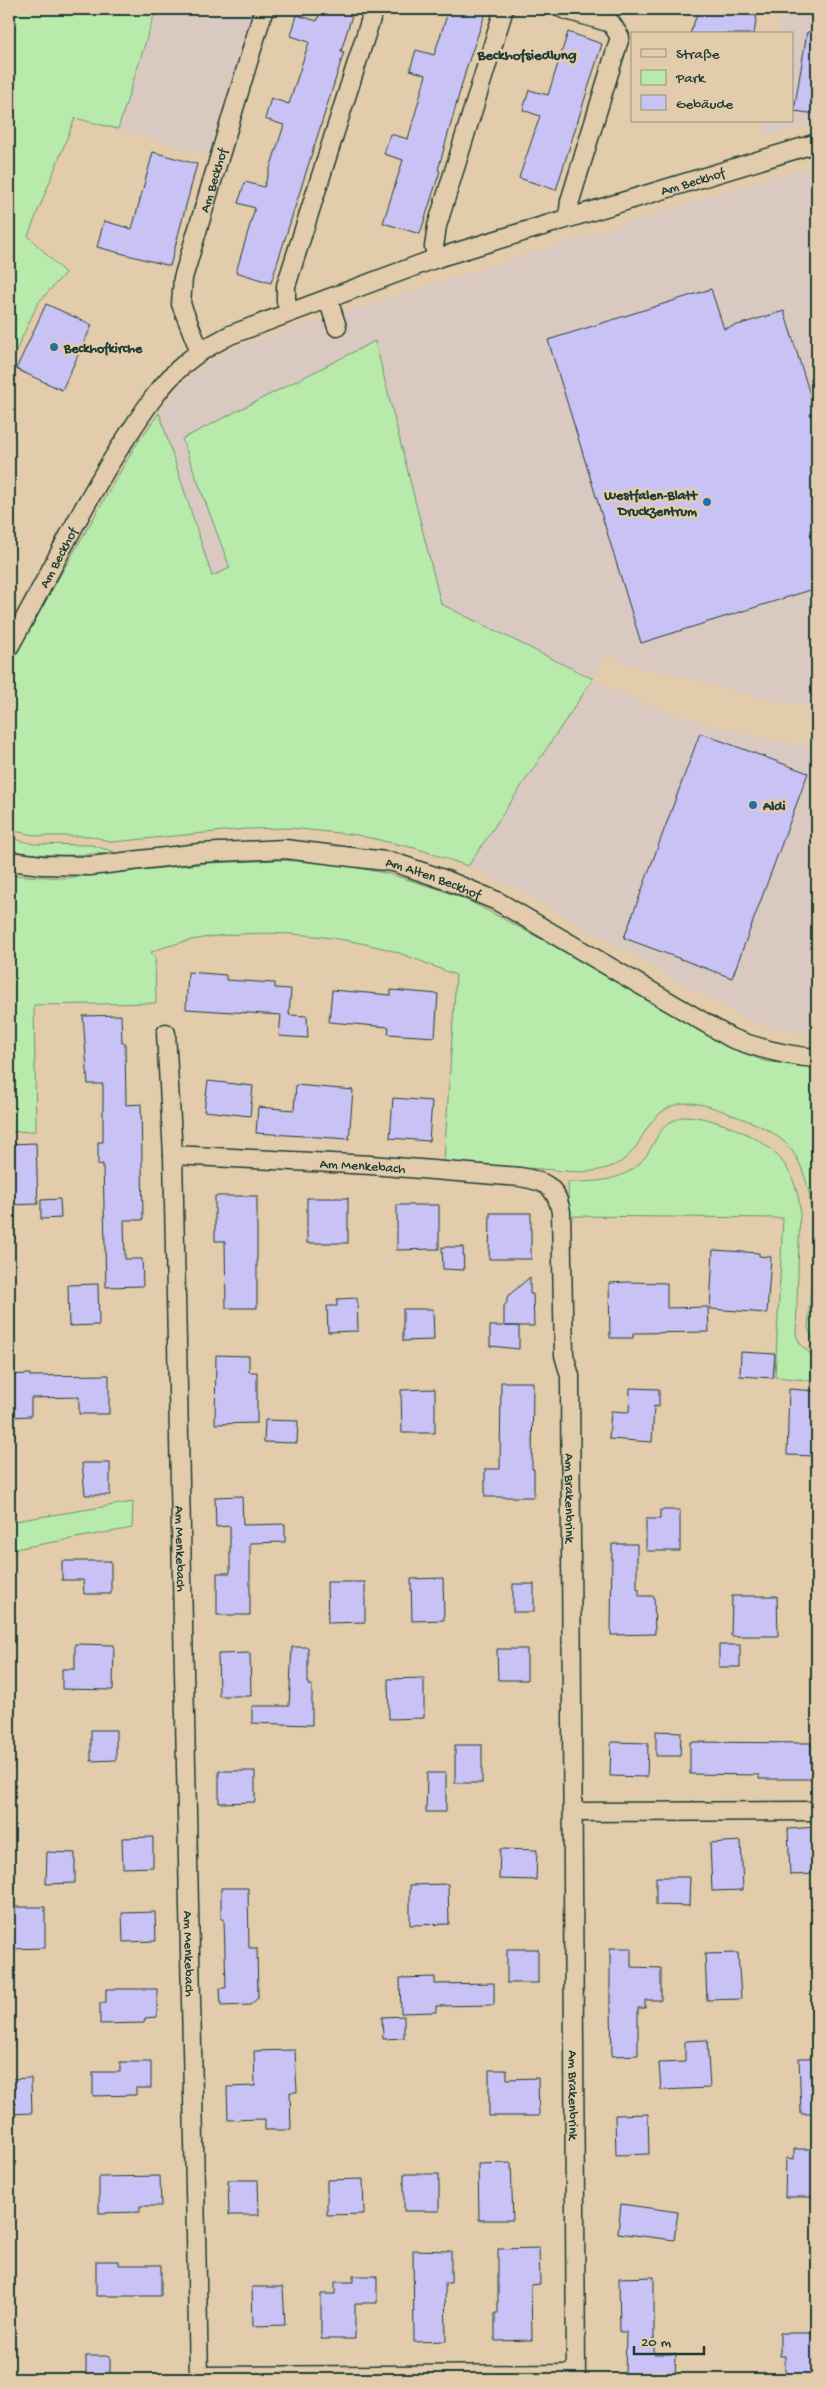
<svg xmlns="http://www.w3.org/2000/svg" width="826" height="2388" viewBox="0 0 826 2388" font-family="'Gochi Hand',sans-serif">
<style>
.built{fill:#dac9c1}
.green{fill:#b8eaab;stroke:#6c9470}
.building{fill:#c9c2f5;stroke:#1f3d34}
.lines{fill:none;stroke-linecap:round;stroke-linejoin:round}
.street-casing{stroke:#1f3d34;stroke-width:21}
.street{stroke:#e2ccab;stroke-width:18}
.poi-dot{fill:#1f6fb2;stroke:#e2ccab;stroke-width:2}
.labels{text-anchor:middle;stroke-width:5;stroke-linejoin:round;paint-order:stroke}
.street-label{font-size:14px;fill:#1f3d34;stroke:#e2ccab}
.poi-label{font-size:14px;font-weight:bold;fill:#1f3d34;stroke:#e2ccab;text-anchor:start}
.neighbourhood-label{font-size:15px;font-weight:bold;fill:#1f3d34;stroke:#e2ccab}
</style>
<rect width="100%" height="100%" fill="#e2ccab"/>
<filter id="ink" filterUnits="userSpaceOnUse"><feTurbulence type="fractalNoise" baseFrequency=".02" numOctaves="2"/><feDisplacementMap in="SourceGraphic" scale="10" xChannelSelector="R" yChannelSelector="G"/><feConvolveMatrix kernelMatrix="1 2 1 2 8 2 1 2 1" color-interpolation-filters="sRGB"/></filter>
<g filter="url(#ink)">
<g class="built">
<polygon points="156,9 254,9 208,156 118,129"/>
<polygon points="780,9 817,9 817,124 763,137 765,121 792,121 792,34 777,34"/>
<polygon points="817,166 817,708 767,700 676,675 635,667 607,654 593,679 612,690 673,714 757,737 817,748 817,1036 770,1028 738,1015 519,890 468,866 593,679 441,604 408,493 211,576 159,413 183,382 204,365 233,348 760,180"/>
</g>
<g class="green">
<polygon points="9,9 156,9 118,129 75,118 28,236 65,273 38,303 9,366"/>
<polygon points="375,341 441,604 593,679 468,866 415,848 357,835 290,828 245,829 113,842 90,836 39,836 9,830 9,664 134,448 159,413 212,576 230,568 182,439"/>
<path d="M9,838L34,844L92,845L114,852C78,856 45,857 9,850Z"/>
<path d="M280,860L339,864L389,874L439,889L471,902L549,943L726,1046L764,1061L817,1068V1345L808,1329C811,1276 826,1177 782,1140C768,1128 752,1122 735,1116C715,1108 692,1097 670,1107C636,1123 646,1161 599,1170C581,1174 560,1170 542,1169C509,1167 476,1164 444,1162L456,975C429,965 402,952 374,946C307,930 216,926 151,952L155,958L156,1003L34,1005L36,1131L9,1132V875L65,878L210,863Z"/>
<path d="M687,1116C702,1117 714,1121 728,1126C770,1142 795,1163 800,1209L796,1335L801,1345L817,1360V1381L775,1377L783,1218L569,1216L568,1182C594,1182 619,1182 639,1164C659,1144 654,1123 687,1116Z"/>
<polygon points="133,1502 132,1528 9,1550 9,1522"/>
</g>
<g class="building">
<polygon points="321,9 354,9 341,51 344,52 271,283 236,272 255,208 238,203 245,182 264,187 284,125 265,119 271,98 289,104 309,42 291,36 297,15 317,21"/>
<polygon points="449,9 487,9 467,66 438,170 440,171 420,234 383,223 403,160 384,154 390,134 408,139 426,75 410,70 416,50 434,55"/>
<polygon points="699,9 752,9 751,13 757,14 754,34 690,34"/>
<polygon points="568,32 602,44 556,190 519,178 540,116 523,110 529,90 548,95"/>
<polygon points="807,32 817,32 817,114 794,111"/>
<polygon points="153,152 197,164 170,266 97,247 104,221 132,229"/>
<polygon points="711,289 724,329 784,311 817,417 817,588 641,643 548,340"/>
<polygon points="46,304 92,325 62,390 16,369"/>
<polygon points="700,733 808,773 732,978 624,938"/>
<polygon points="188,972 226,975 226,980 275,983 275,988 291,989 289,1015 307,1016 308,1038 279,1036 281,1015 186,1009"/>
<polygon points="332,990 391,995 391,990 438,994 435,1037 388,1034 389,1027 329,1022"/>
<polygon points="121,1015 122,1043 125,1043 126,1105 141,1104 143,1220 124,1220 125,1259 142,1259 143,1286 106,1287 103,1164 98,1165 98,1142 103,1142 103,1084 88,1084 83,1016"/>
<polygon points="208,1081 253,1086 250,1116 204,1111"/>
<polygon points="296,1085 353,1090 349,1139 256,1133 258,1107 294,1110"/>
<polygon points="393,1098 432,1101 429,1141 390,1138"/>
<polygon points="36,1143 38,1204 9,1205 9,1144"/>
<polygon points="215,1196 257,1196 257,1308 226,1308 225,1241 215,1241"/>
<rect x="307" y="1198" width="41" height="45"/>
<polygon points="60,1199 61,1218 41,1219 41,1200"/>
<polygon points="397,1205 439,1205 439,1249 397,1250"/>
<polygon points="490,1213 531,1213 531,1259 489,1259"/>
<polygon points="442,1247 463,1247 464,1270 443,1269"/>
<polygon points="713,1250 759,1253 759,1256 771,1257 767,1313 710,1309"/>
<polygon points="530,1277 530,1294 533,1294 534,1326 505,1326 519,1326 519,1349 490,1346 490,1326 504,1326 504,1306 507,1302 507,1297"/>
<polygon points="627,1282 667,1283 667,1308 708,1307 709,1332 633,1333 633,1338 610,1338 609,1283"/>
<polygon points="98,1284 99,1325 69,1326 68,1285"/>
<polygon points="357,1298 358,1331 328,1332 327,1306 337,1306 337,1299"/>
<polygon points="403,1309 433,1309 434,1340 403,1341"/>
<polygon points="741,1352 775,1354 773,1378 740,1376"/>
<polygon points="216,1355 249,1356 249,1372 257,1372 257,1423 215,1424"/>
<polygon points="30,1374 30,1376 109,1375 109,1414 79,1414 79,1397 31,1398 31,1416 9,1417 9,1375"/>
<polygon points="501,1382 533,1382 532,1469 534,1469 534,1497 485,1497 485,1469 500,1469"/>
<polygon points="630,1388 659,1389 659,1407 654,1406 652,1442 609,1439 611,1411 629,1412"/>
<polygon points="435,1389 435,1433 402,1433 401,1390"/>
<polygon points="789,1389 817,1391 817,1456 787,1455"/>
<polygon points="265,1420 298,1421 297,1443 264,1442"/>
<polygon points="82,1463 110,1463 110,1495 85,1495"/>
<polygon points="242,1496 243,1525 285,1524 285,1542 250,1543 250,1615 217,1615 217,1573 230,1573 230,1526 216,1527 215,1497"/>
<polygon points="660,1510 680,1510 680,1551 646,1551 646,1519 660,1519"/>
<polygon points="612,1544 637,1544 637,1589 639,1589 639,1596 654,1596 655,1634 611,1635"/>
<polygon points="62,1561 111,1561 111,1594 84,1594 83,1580 62,1580"/>
<polygon points="443,1578 444,1620 412,1621 411,1579"/>
<polygon points="327,1582 365,1582 365,1622 328,1623"/>
<rect x="513" y="1584" width="21" height="28"/>
<polygon points="732,1596 777,1596 778,1636 731,1636"/>
<polygon points="75,1644 114,1645 113,1690 62,1689 62,1669 75,1669"/>
<rect x="719" y="1645" width="21" height="22"/>
<polygon points="292,1647 308,1647 308,1685 312,1685 312,1725 252,1723 252,1706 289,1706"/>
<polygon points="497,1649 527,1649 527,1680 498,1680"/>
<polygon points="250,1653 251,1696 219,1696 218,1654"/>
<polygon points="424,1678 424,1718 389,1719 388,1679"/>
<polygon points="91,1730 116,1730 116,1760 91,1761"/>
<polygon points="656,1731 681,1732 680,1756 656,1756"/>
<polygon points="611,1742 648,1743 647,1777 610,1776"/>
<polygon points="690,1742 811,1743 811,1779 759,1779 759,1775 690,1774"/>
<rect x="455" y="1745" width="27" height="38"/>
<polygon points="219,1771 255,1771 255,1802 219,1803"/>
<polygon points="427,1773 446,1773 446,1812 426,1812"/>
<polygon points="817,1827 817,1874 790,1875 788,1829"/>
<polygon points="153,1837 153,1867 123,1868 122,1838"/>
<polygon points="741,1841 743,1890 712,1891 710,1843"/>
<polygon points="500,1849 537,1850 536,1880 499,1879"/>
<polygon points="47,1852 75,1853 75,1883 46,1884"/>
<polygon points="656,1877 690,1877 689,1906 656,1905"/>
<polygon points="448,1884 449,1924 410,1925 410,1885"/>
<polygon points="221,1888 248,1888 249,1948 257,1948 258,1998 250,2005 221,2006 220,1988 226,1988 224,1919 221,1919"/>
<polygon points="9,1907 45,1907 45,1948 9,1949"/>
<polygon points="155,1912 156,1941 123,1942 122,1913"/>
<polygon points="610,1948 631,1948 631,1967 661,1968 661,2000 645,2000 645,2008 638,2008 638,2055 612,2056 611,2008 610,2008"/>
<rect x="507" y="1949" width="31" height="34"/>
<polygon points="738,1953 741,1999 707,2000 705,1954"/>
<polygon points="435,1977 435,1984 494,1983 494,2005 436,2006 436,2012 401,2013 400,1978"/>
<polygon points="106,1989 157,1989 157,2017 145,2018 144,2023 100,2024 100,2003 106,2003"/>
<polygon points="404,2016 404,2038 383,2039 382,2017"/>
<polygon points="707,2040 710,2088 661,2090 659,2063 685,2062 685,2041"/>
<polygon points="295,2050 297,2092 290,2092 291,2130 265,2130 265,2119 228,2120 227,2087 255,2086 254,2051"/>
<polygon points="799,2058 817,2058 817,2114 801,2114"/>
<polygon points="120,2062 151,2062 151,2088 136,2088 136,2095 93,2096 93,2072 120,2072"/>
<polygon points="489,2070 507,2070 507,2079 538,2078 539,2116 489,2116"/>
<polygon points="31,2078 32,2113 9,2114 9,2079"/>
<polygon points="648,2114 649,2154 616,2155 615,2115"/>
<polygon points="794,2149 817,2149 817,2197 785,2197 786,2158 794,2159"/>
<polygon points="511,2163 513,2220 479,2220 478,2164"/>
<rect x="404" y="2174" width="35" height="37"/>
<polygon points="160,2176 161,2206 140,2206 140,2212 99,2213 99,2177"/>
<polygon points="363,2179 364,2214 327,2215 327,2180"/>
<polygon points="228,2180 258,2180 259,2215 229,2215"/>
<polygon points="621,2204 678,2212 674,2240 618,2233"/>
<polygon points="539,2248 540,2284 531,2285 532,2340 495,2341 495,2313 498,2313 498,2249"/>
<polygon points="413,2250 451,2251 451,2283 445,2283 446,2341 414,2342"/>
<polygon points="96,2261 119,2261 119,2265 161,2265 161,2296 96,2296"/>
<polygon points="353,2276 377,2276 377,2303 355,2303 355,2339 321,2339 321,2294 335,2294 335,2282 353,2282"/>
<polygon points="654,2277 654,2354 676,2354 675,2379 625,2379 626,2332 620,2332 619,2278"/>
<polygon points="252,2287 283,2287 285,2325 253,2326"/>
<polygon points="780,2333 817,2333 817,2377 785,2377 785,2356 780,2356"/>
<rect x="86" y="2356" width="24" height="23"/>
</g>
<g class="lines">
<defs>
<g id="street">
<polyline points="563,9 611,23 620,37 570,201 568,217"/>
<polyline points="437,258 434,247 437,226 504,9"/>
<polyline points="328,299 337,327"/>
<polyline points="290,312 286,301 286,286 374,9"/>
<path id="s1" d="M200,352L181,304L183,278L264,9"/>
<path id="s2" d="M9,647C49,577 83,502 128,435C144,411 161,384 182,366C196,353 213,344 230,335L437,258L817,143"/>
<path id="s3" d="M9,861L42,865L90,866L199,853L285,849L393,862L446,880L497,901L731,1038C760,1049 786,1056 817,1058"/>
<path id="s4" d="M166,1033L173,1155L199,2376L576,2374"/>
<path id="s5" d="M173,1155L371,1165L520,1177C544,1181 556,1185 561,1212L564,1355L570,1376L576,2379"/>
<polyline points="574,1812 817,1811"/>
</g>
</defs>
<use href="#street" class="street-casing"/>
<use href="#street" class="street"/>
</g>
</g>
<g class="poi-dot">
<circle cx="54" cy="347" r="5"/>
<circle cx="707" cy="502" r="5"/>
<circle cx="753" cy="805" r="5"/>
</g>
<g class="labels">
<g class="street-label">
<text dy="5" stroke="none"><textPath href="#s1" startOffset="180">Am Beckhof</textPath></text>
<text dy="5" stroke="none"><textPath href="#s2" startOffset="876">Am Beckhof</textPath></text>
<text dy="5" stroke="none"><textPath href="#s2" startOffset="102">Am Beckhof</textPath></text>
<text dy="5" stroke="none"><textPath href="#s3" startOffset="429">Am Alten Beckhof</textPath></text>
<text dy="5" stroke="none"><textPath href="#s5" startOffset="190">Am Menkebach</textPath></text>
<text dy="5" stroke="none"><textPath href="#s5" startOffset="694">Am Brakenbrink</textPath></text>
<text dy="5" stroke="none"><textPath href="#s4" startOffset="516">Am Menkebach</textPath></text>
<text dy="5" stroke="none"><textPath href="#s4" startOffset="921">Am Menkebach</textPath></text>
<text dy="5" stroke="none"><textPath href="#s5" startOffset="1291">Am Brakenbrink</textPath></text>
</g>
<g class="poi-label">
<text x="64" y="352">Beckhofkirche</text>
<text x="697" y="499" text-anchor="end">Westfalen-Blatt<tspan x="697" dy="16">Druckzentrum</tspan></text>
<text x="763" y="810">Aldi</text>
</g>
<g class="neighbourhood-label">
<text x="527" y="59">Beckhofsiedlung</text>
</g>
</g>
<rect width="826" height="2388" fill="none" stroke="#e2ccab" stroke-width="30"/>
<rect x="15" y="15" width="796" height="2358" fill="none" stroke="#1f3d34" stroke-width="2" filter="url(#ink)"/>
<rect x="631" y="32" width="162" height="90" fill="#e2ccab" stroke="#94937b"/>
<rect x="641" y="49" width="25" height="8" fill="#e2ccab" stroke="#94937b"/>
<text x="676" y="58" font-size="15" fill="#1f3d34">Straße</text>
<rect x="641" y="70" width="25" height="15" fill="#b8eaab" stroke="#94937b"/>
<text x="676" y="82" font-size="15" fill="#1f3d34">Park</text>
<rect x="641" y="95" width="25" height="15" fill="#c9c2f5" stroke="#94937b"/>
<text x="676" y="108" font-size="15" fill="#1f3d34">Gebäude</text>
<path d="M634 2346v8h70v-8" fill="none" stroke="#1f3d34" stroke-width="2.5"/>
<text x="641" y="2346" font-size="15" fill="#1f3d34" stroke="#e2ccab" stroke-width="4" paint-order="stroke">20 m</text>
</svg>
